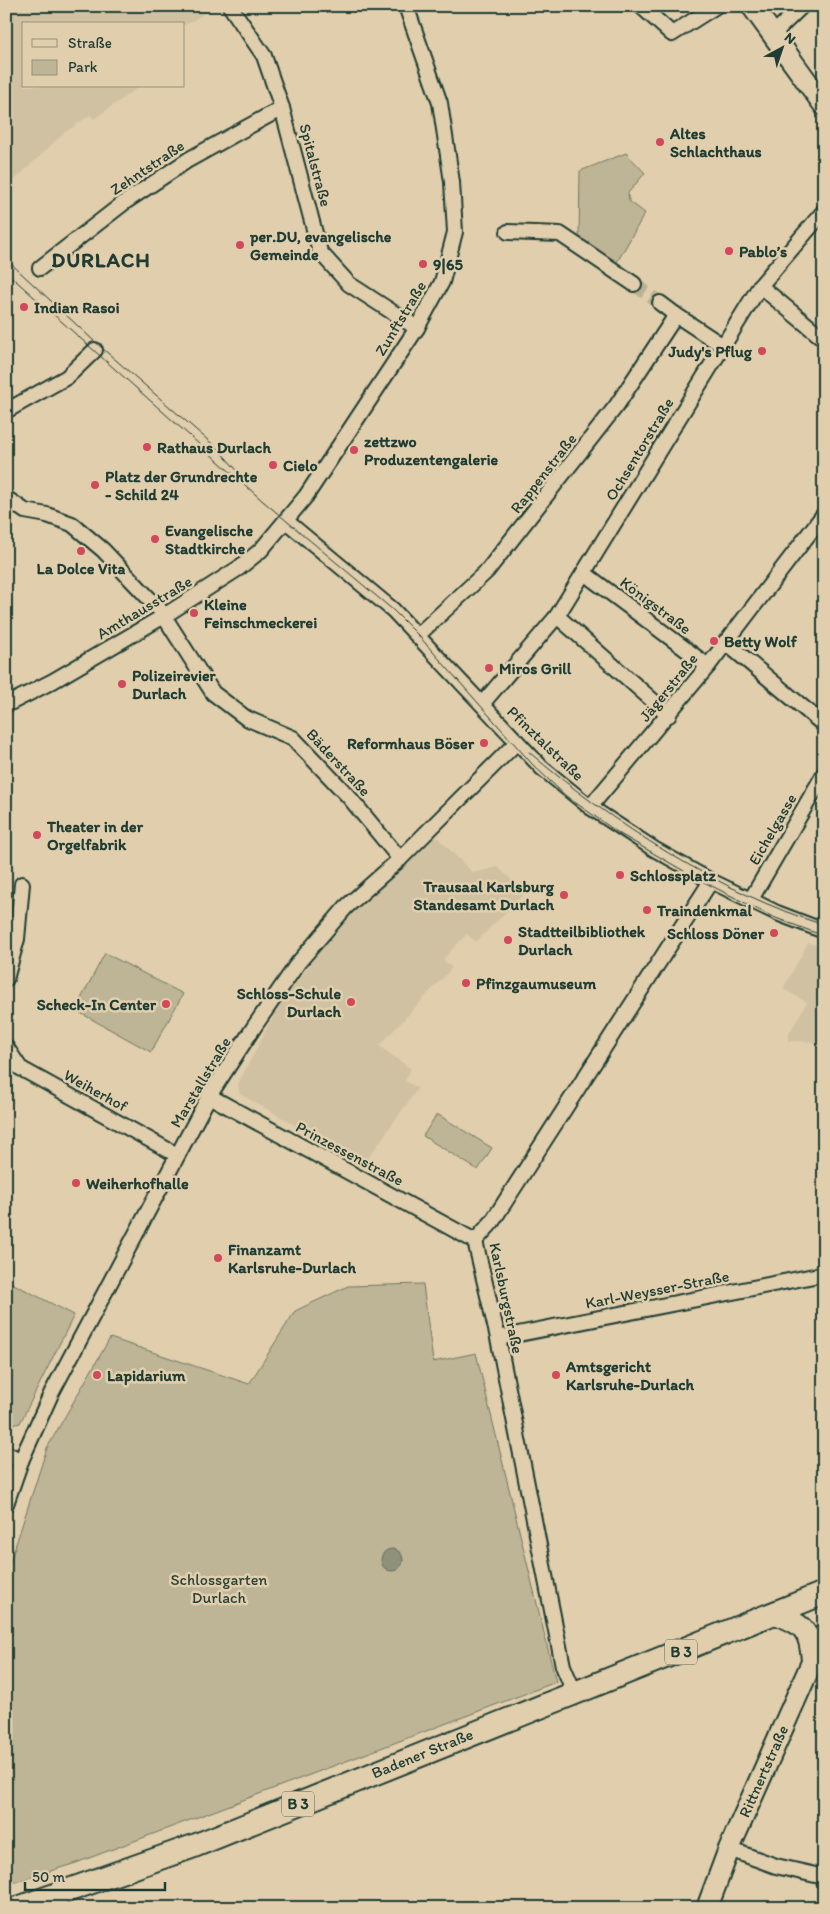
<svg xmlns="http://www.w3.org/2000/svg" width="830" height="1914" viewBox="0 0 830 1914" font-family="Itim,sans-serif">
<style>
.built{fill:#d0c1a2}
.green{fill:#beb496;stroke:#6e7865}
.water{fill:#8f917a;stroke:#626f5e}
.lines{fill:none;stroke-linecap:round;stroke-linejoin:round}
.street-tunnel{stroke:#bab194;stroke-width:14;stroke-dasharray:14 7;stroke-linecap:butt}
.street-casing{stroke:#1f3d34;stroke-width:18}
.secondary-casing{stroke:#1f3d34;stroke-width:24}
.primary-casing{stroke:#1f3d34;stroke-width:26}
.street{stroke:#e1ceac;stroke-width:14}
.secondary{stroke:#e1ceac;stroke-width:20}
.primary{stroke:#e1ceac;stroke-width:22}
.tram{stroke:#1f3d34;stroke-width:1}
.poi-dot{fill:#d1495b;stroke:#e1ceac;stroke-width:2}
.labels{text-anchor:middle;stroke-width:5;stroke-linejoin:round;paint-order:stroke}
.shield{fill:#e1ceac;stroke:#596858;stroke-width:1}
.shield-label{font-size:15px;font-weight:bold;fill:#1f3d34}
.poi-label{font-size:16px;font-weight:bold;fill:#1f3d34;stroke:#e1ceac;text-anchor:start}
.street-label{font-size:16px;fill:#1f3d34;stroke:#e1ceac}
.park-label{font-size:16px;fill:#274339;stroke:#e1ceac}
.district-label{font-size:21px;font-weight:bold;letter-spacing:1px;fill:#1f3d34;stroke:#e1ceac}
</style>
<rect width="100%" height="100%" fill="#e1ceac"/>
<filter id="ink" filterUnits="userSpaceOnUse"><feTurbulence type="fractalNoise" baseFrequency=".02" numOctaves="2"/><feDisplacementMap in="SourceGraphic" scale="10" xChannelSelector="R" yChannelSelector="G"/><feConvolveMatrix kernelMatrix="1 2 1 2 8 2 1 2 1" color-interpolation-filters="sRGB"/></filter>
<g filter="url(#ink)">
<g class="built">
<polygon points="15,6 48,6 49,8 54,6 216,6 184,26 184,24 24,24 24,86 140,86 94,119 90,115 64,133 6,188 6,11"/>
<polygon points="435,835 473,873 498,867 525,893 476,942 467,934 443,959 452,968 379,1046 411,1069 405,1081 418,1088 364,1164 240,1094 238,1084 277,1009 318,953 349,916"/>
<polygon points="808,943 824,947 824,1042 788,1041 789,1034 807,1002 783,989"/>
</g>
<g class="green">
<polygon points="626,153 645,173 628,193 629,201 645,213 616,264 579,240 580,171"/>
<polygon points="105,953 183,994 151,1052 75,1010"/>
<polygon points="437,1114 492,1148 478,1170 423,1136"/>
<polygon points="6,1280 74,1315 20,1423 6,1427"/>
<polygon points="423,1284 433,1362 476,1353 556,1682 76,1863 6,1885 6,1575 47,1448 110,1338 249,1384 295,1311 348,1286"/>
</g>
<circle class="water" cx="392" cy="1560" r="11"/>
<g class="lines">
<polyline class="street-tunnel" points="634,284 660,303"/>
<defs>
<g id="street">
<polyline points="230,6 264,56 282,108 320,252 349,284 417,328"/>
<polyline points="641,6 672,34 716,6"/>
<polyline points="773,34 802,6"/>
<polyline points="508,232 560,234 634,284"/>
<polyline points="40,268 125,202 188,160 282,108"/>
<polyline points="760,286 824,339"/>
<polyline points="660,303 676,315"/>
<polyline points="6,411 67,377 95,350"/>
<polyline points="6,498 25,511 47,515 72,524 103,550 160,610 213,693 246,718 293,738 349,797 400,859"/>
<polyline points="286,521 393,610 542,768 590,807 654,849 711,881 777,913 824,931"/>
<polyline points="584,573 708,666"/>
<polyline points="557,616 669,715"/>
<polyline points="418,635 487,571 617,405 676,315 723,346"/>
<polyline points="725,642 824,725"/>
<polyline points="482,704 557,616 760,286 824,211"/>
<polyline points="6,705 53,681 164,616 239,568 261,550 306,496 417,328 442,282 455,232 452,182 440,103 406,6"/>
<polyline points="590,807 708,666 824,514"/>
<polyline points="750,901 824,774"/>
<polyline points="6,979 17,939 22,884"/>
<polyline points="6,1047 20,1068 177,1155"/>
<polyline points="209,1096 475,1241"/>
<polyline points="475,1241 498,1338 563,1666 575,1694"/>
<polyline points="475,1241 492,1222 711,881"/>
<polyline points="498,1338 824,1274"/>
<polyline points="6,1453 21,1461"/>
<polyline points="6,1504 21,1461 51,1394 209,1096 254,1027 298,963 346,907 400,859 517,742"/>
<polyline points="729,1849 776,1866 824,1877"/>
</g>
<g id="secondary">
<polyline points="752,6 824,105"/>
<path d="M773,1613C803,1624 810,1629 812,1661"/>
<polyline points="707,1908 729,1849 824,1635"/>
</g>
<polyline id="primary" points="18,1908 194,1846 824,1593"/>
</defs>
<use href="#street" class="street-casing"/>
<use href="#secondary" class="secondary-casing"/>
<use href="#primary" class="primary-casing"/>
<use href="#street" class="street"/>
<use href="#secondary" class="secondary"/>
<use href="#primary" class="primary"/>
<g class="tram">
<polyline points="6,259 94,341 218,449 243,477"/>
<polyline points="6,272 264,502 393,610 418,635 533,765 566,796 620,834 696,878 773,917 824,936"/>
<path d="M529,752C611,823 721,893 824,925"/>
</g>
</g>
</g>
<g class="poi-dot">
<circle cx="660" cy="142" r="5"/>
<circle cx="240" cy="245" r="5"/>
<circle cx="729" cy="251" r="5"/>
<circle cx="423" cy="264" r="5"/>
<circle cx="24" cy="307" r="5"/>
<circle cx="762" cy="351" r="5"/>
<circle cx="147" cy="447" r="5"/>
<circle cx="354" cy="450" r="5"/>
<circle cx="273" cy="465" r="5"/>
<circle cx="95" cy="485" r="5"/>
<circle cx="155" cy="539" r="5"/>
<circle cx="81" cy="551" r="5"/>
<circle cx="194" cy="613" r="5"/>
<circle cx="714" cy="641" r="5"/>
<circle cx="489" cy="668" r="5"/>
<circle cx="122" cy="684" r="5"/>
<circle cx="484" cy="743" r="5"/>
<circle cx="37" cy="835" r="5"/>
<circle cx="620" cy="875" r="5"/>
<circle cx="564" cy="895" r="5"/>
<circle cx="647" cy="910" r="5"/>
<circle cx="774" cy="933" r="5"/>
<circle cx="508" cy="940" r="5"/>
<circle cx="466" cy="983" r="5"/>
<circle cx="351" cy="1002" r="5"/>
<circle cx="166" cy="1004" r="5"/>
<circle cx="76" cy="1183" r="5"/>
<circle cx="218" cy="1258" r="5"/>
<circle cx="97" cy="1375" r="5"/>
<circle cx="556" cy="1375" r="5"/>
</g>
<g class="labels">
<g class="shield">
<rect x="665" y="1639.5" width="32" height="25" rx="4"/>
<rect x="282" y="1791.5" width="32" height="25" rx="4"/>
</g>
<g class="shield-label">
<text x="681" y="1657">B 3</text>
<text x="298" y="1809">B 3</text>
</g>
<g class="poi-label">
<text x="670" y="139">Altes<tspan x="670" dy="18">Schlachthaus</tspan></text>
<text x="250" y="242">per.DU, evangelische<tspan x="250" dy="18">Gemeinde</tspan></text>
<text x="739" y="257">Pablo’s</text>
<text x="433" y="270">9|65</text>
<text x="34" y="313">Indian Rasoi</text>
<text x="752" y="357" text-anchor="end">Judy's Pflug</text>
<text x="364" y="447">zettzwo<tspan x="364" dy="18">Produzentengalerie</tspan></text>
<text x="157" y="453">Rathaus Durlach</text>
<text x="283" y="471">Cielo</text>
<text x="105" y="482">Platz der Grundrechte<tspan x="105" dy="18">- Schild 24</tspan></text>
<text x="165" y="536">Evangelische<tspan x="165" dy="18">Stadtkirche</tspan></text>
<text x="81" y="574" text-anchor="middle">La Dolce Vita</text>
<text x="204" y="610">Kleine<tspan x="204" dy="18">Feinschmeckerei</tspan></text>
<text x="724" y="647">Betty Wolf</text>
<text x="499" y="674">Miros Grill</text>
<text x="132" y="681">Polizeirevier<tspan x="132" dy="18">Durlach</tspan></text>
<text x="474" y="749" text-anchor="end">Reformhaus Böser</text>
<text x="47" y="832">Theater in der<tspan x="47" dy="18">Orgelfabrik</tspan></text>
<text x="630" y="881">Schlossplatz</text>
<text x="554" y="892" text-anchor="end">Trausaal Karlsburg<tspan x="554" dy="18">Standesamt Durlach</tspan></text>
<text x="657" y="916">Traindenkmal</text>
<text x="518" y="937">Stadtteilbibliothek<tspan x="518" dy="18">Durlach</tspan></text>
<text x="764" y="939" text-anchor="end">Schloss Döner</text>
<text x="476" y="989">Pfinzgaumuseum</text>
<text x="341" y="999" text-anchor="end">Schloss-Schule<tspan x="341" dy="18">Durlach</tspan></text>
<text x="156" y="1010" text-anchor="end">Scheck-In Center</text>
<text x="86" y="1189">Weiherhofhalle</text>
<text x="228" y="1255">Finanzamt<tspan x="228" dy="18">Karlsruhe-Durlach</tspan></text>
<text x="566" y="1372">Amtsgericht<tspan x="566" dy="18">Karlsruhe-Durlach</tspan></text>
<text x="107" y="1381">Lapidarium</text>
</g>
<g class="street-label">
<text transform="translate(316 165) rotate(75)" y="6">Spitalstraße</text>
<text transform="translate(147 167) rotate(-34)" y="6">Zehntstraße</text>
<text transform="translate(400 318) rotate(-59)" y="6">Zunftstraße</text>
<text transform="translate(639 449) rotate(-59)" y="6">Ochsentorstraße</text>
<text transform="translate(543 473) rotate(-52)" y="6">Rappenstraße</text>
<text transform="translate(656 605) rotate(37)" y="6">Königstraße</text>
<text transform="translate(144 607) rotate(-31)" y="6">Amthausstraße</text>
<text transform="translate(668 687) rotate(-51)" y="6">Jägerstraße</text>
<text transform="translate(546 743) rotate(44)" y="6">Pfinztalstraße</text>
<text transform="translate(339 762) rotate(47)" y="6">Bäderstraße</text>
<text transform="translate(772 829) rotate(-60)" y="6">Eichelgasse</text>
<text transform="translate(200 1082) rotate(-59)" y="6">Marstallstraße</text>
<text transform="translate(96 1090) rotate(29)" y="6">Weiherhof</text>
<text transform="translate(350 1153) rotate(28)" y="6">Prinzessenstraße</text>
<text transform="translate(657 1289) rotate(-11)" y="6">Karl-Weysser-Straße</text>
<text transform="translate(507 1298) rotate(78)" y="6">Karlsburgstraße</text>
<text transform="translate(422 1753) rotate(-22)" y="6">Badener Straße</text>
<text transform="translate(763 1771) rotate(-66)" y="6">Rittnertstraße</text>
</g>
<g class="park-label">
<text x="219" y="1585">Schlossgarten<tspan x="219" dy="18">Durlach</tspan></text>
</g>
<g class="district-label">
<text x="101" y="267">DURLACH</text>
</g>
</g>
<rect width="830" height="1914" fill="none" stroke="#e1ceac" stroke-width="25"/>
<rect x="12" y="12" width="805" height="1889" fill="none" stroke="#1f3d34" stroke-width="2" filter="url(#ink)"/>
<rect x="22" y="22" width="162" height="65" fill="#e1ceac" stroke="#93947c"/>
<rect x="32" y="39" width="25" height="8" fill="#e1ceac" stroke="#93947c"/>
<text x="68" y="48" font-size="15" fill="#1f3d34">Straße</text>
<rect x="32" y="60" width="25" height="15" fill="#beb496" stroke="#93947c"/>
<text x="68" y="72" font-size="15" fill="#1f3d34">Park</text>
<g transform="translate(782 48) rotate(40)" stroke="#e1ceac" stroke-width="4" paint-order="stroke">
<path d="M0-4L9 19L0 12L-9 19Z" fill="#1f3d34"/>
<text y="-8" font-size="14" font-weight="bold" text-anchor="middle" fill="#1f3d34">N</text>
</g>
<path d="M25 1882v8h140v-8" fill="none" stroke="#1f3d34" stroke-width="2.5"/>
<text x="32" y="1882" font-size="15" fill="#1f3d34" stroke="#e1ceac" stroke-width="4" paint-order="stroke">50 m</text>
</svg>
